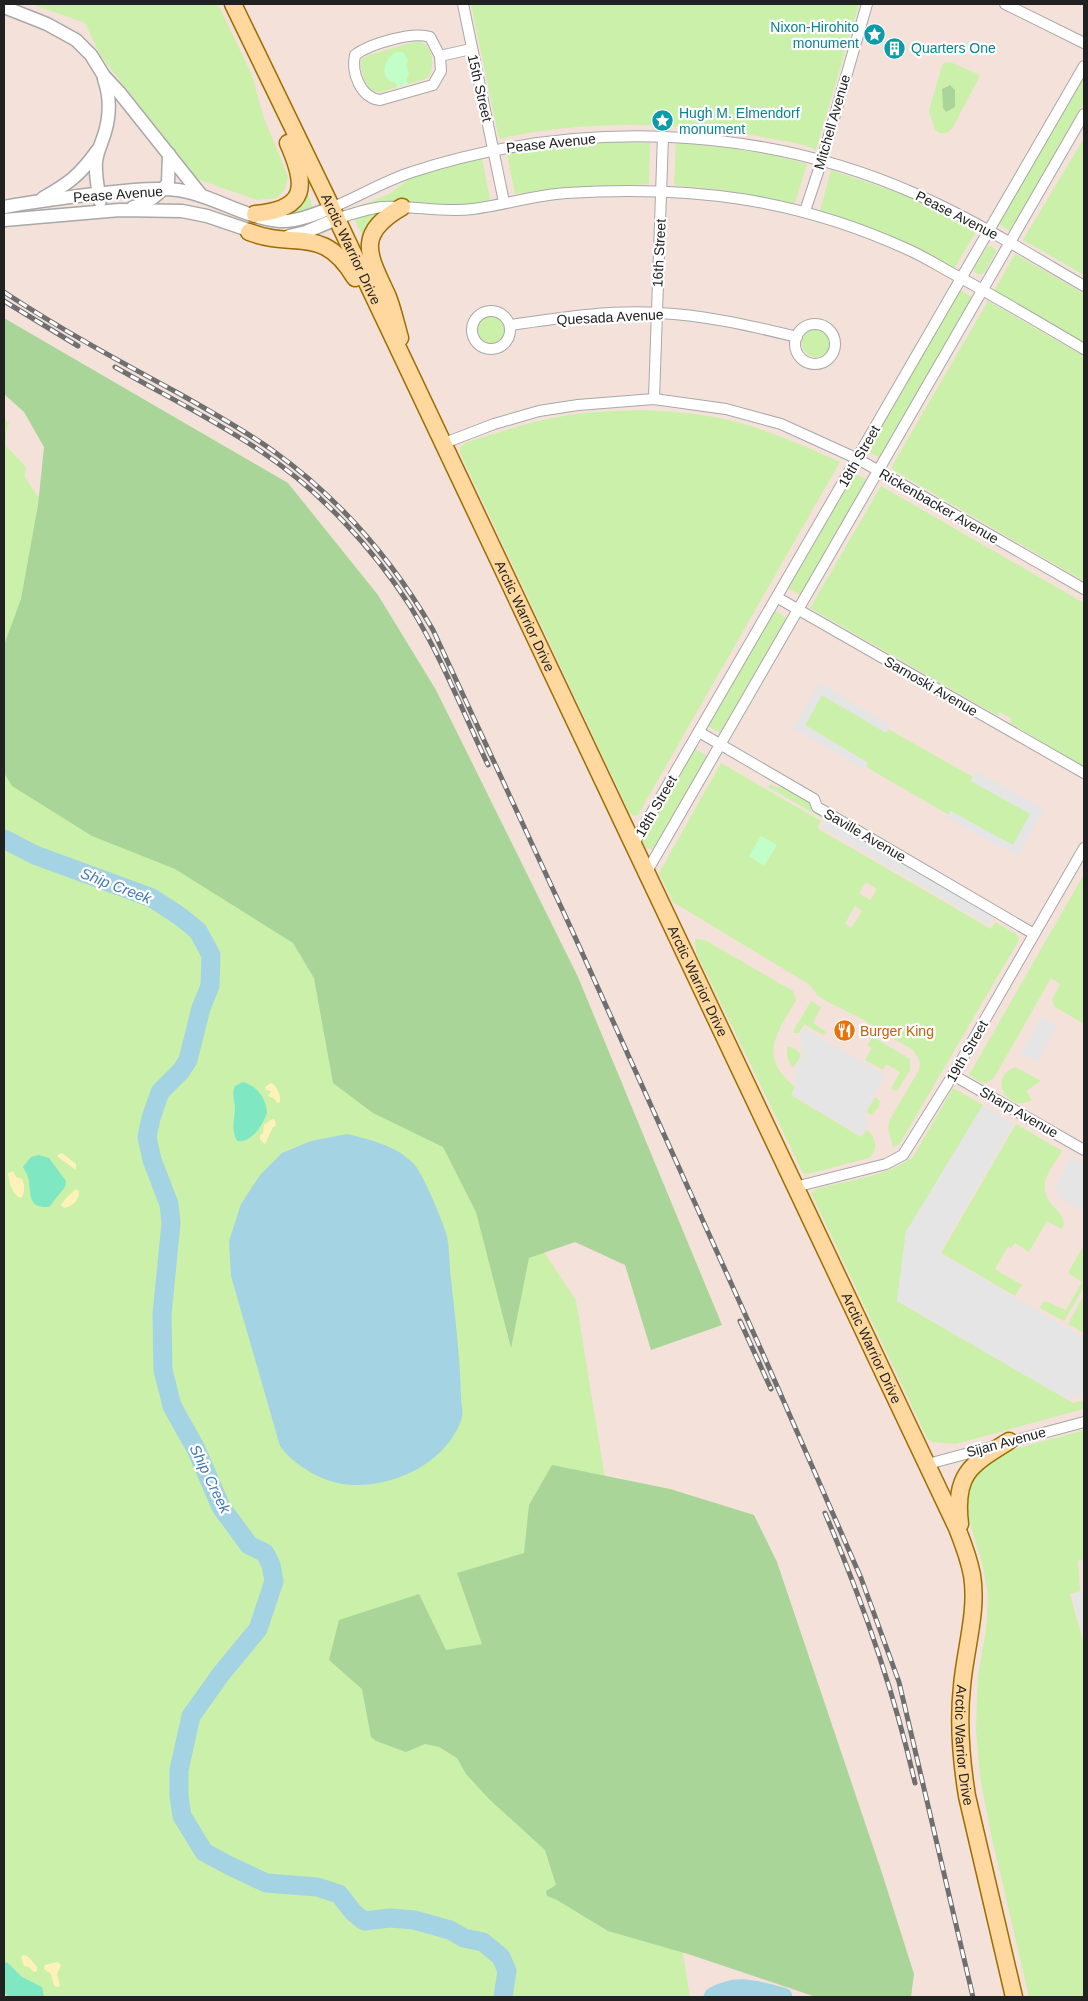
<svg xmlns="http://www.w3.org/2000/svg" width="1088" height="2001" viewBox="0 0 1088 2001" font-family="Helvetica,sans-serif">
<style>
.military{fill:#f4e2da}
.grass{fill:#cbf0aa;fill-rule:evenodd}
.forest{fill:#a9d598}
.sand{fill:#fff2b8}
.park{fill:#c2fec8}
.pitch{fill:#7fe7c1}
.parking{fill:#e5e5e5}
.water{fill:#a4d3e3}
.lines{fill:none;stroke-linecap:round;stroke-linejoin:round}
.river{stroke:#a4d3e3;stroke-width:19}
.minor-casing{stroke:#a8a8a8;stroke-width:12}
.tertiary-casing{stroke:#a8a8a8;stroke-width:15}
.primary-casing{stroke:#9e6d00;stroke-width:19}
.minor{stroke:#fff;stroke-width:10}
.tertiary{stroke:#fff;stroke-width:12}
.primary{stroke:#ffd89f;stroke-width:16}
.rail-casing{stroke:#6f6f6f;stroke-width:5}
.rail{stroke:#fff;stroke-width:3;stroke-dasharray:9;stroke-linecap:butt}
.labels{text-anchor:middle;stroke-width:4.5;stroke-linejoin:round;paint-order:stroke}
.culture-label{font-size:14px;fill:#0d838f;stroke:#fff;text-anchor:start}
.street-label{font-size:14px;fill:#212121;stroke:#fff}
.food-label{font-size:14px;fill:#c56008;stroke:#fff;text-anchor:start}
.water-label{font-size:15px;font-style:italic;fill:#4178b2;stroke:#fff}
</style>
<rect width="100%" height="100%" fill="#f2efe7"/>
<rect class="military" x="4" y="4" width="1080" height="1993"/>
<g class="grass">
<polygon points="31,4 218,4 252,75 264,118 288,176 285,189 277,198 257,200 197,179 100,55 85,23"/>
<path d="M471,4H859L816,150C802,143 784,141 768,138C683,122 584,119 499,139Z"/>
<path d="M417,41C432,44 434,59 431,73L426,79L408,84L406,79L408,77L385,76L389,80L396,83L397,87C390,89 381,94 374,91C365,88 359,67 362,59L369,55Z"/>
<path d="M950,62L978,74L979,78L953,127C948,134 942,136 935,130L929,112L930,107L942,66L944,63ZM950,85L955,90V107L946,112L943,108L942,91L945,86Z"/>
<polygon points="1084,76 1084,103 1010,231 999,224"/>
<polygon points="1084,138 1084,275 1023,240"/>
<polygon points="618,142 650,143 649,184 566,188 515,194 507,154 553,146"/>
<polygon points="681,143 760,152 807,164 795,203 789,203 721,190 674,185 676,144"/>
<path d="M479,159H482L490,199L488,201C462,210 433,203 406,202C389,202 372,205 355,208L389,194L409,179L417,176Z"/>
<polygon points="831,170 902,194 941,211 976,232 955,267 953,267 883,233 820,210"/>
<polygon points="305,194 308,194 314,210 286,216"/>
<polygon points="384,211 364,239 355,221 356,218"/>
<polygon points="991,246 995,249 996,252 983,274 979,275 975,272 974,269 987,247"/>
<polygon points="1015,254 1084,294 1084,343 994,291"/>
<polygon points="960,290 972,297 880,458 868,451"/>
<polygon points="988,301 1084,356 1084,581 893,470 892,466"/>
<circle cx="491" cy="329" r="14"/>
<circle cx="816" cy="343" r="14"/>
<path d="M645,410C676,412 707,414 737,422C773,432 806,447 840,462L638,815L634,816L630,814L460,453V448L465,443C496,433 526,423 558,417C586,411 616,411 645,410Z"/>
<polygon points="4,418 9,423 6,431 6,446 26,467 25,477 576,1300 690,1997 4,1997"/>
<polygon points="855,474 867,480 800,595 788,588"/>
<polygon points="881,486 1084,603 1084,767 1010,723 1012,719 1000,712 998,716 810,608"/>
<polygon points="775,611 787,618 720,733 708,726"/>
<polygon points="822,695 886,732 888,729 973,777 971,781 1031,814 1013,846 951,811 949,815 866,767 868,763 805,725"/>
<polygon points="695,749 707,756 653,850 650,848 647,850 642,840"/>
<path d="M721,763L821,821L817,828L991,929L995,922L1018,935L1019,940L899,1145L893,1147L888,1128L889,1121L919,1070L920,1062L913,1050L877,1029L864,1020L828,1002L818,996L810,985L673,902L659,873ZM866,882L877,889L870,900L859,893ZM855,906L862,911L851,928L845,923Z"/>
<path d="M770,784C777,789 781,787 789,789C804,792 817,807 827,817L825,820L768,787Z"/>
<polygon points="1084,874 1084,1024 1055,1007 1052,1000 1060,984 1051,978 994,1078 986,1083 982,1083 969,1075"/>
<path d="M695,939L705,940L793,991L796,1000C777,1034 757,1056 795,1087L791,1095L861,1137L867,1130C876,1137 879,1151 869,1158L808,1174L803,1173L696,952Z"/>
<polygon points="811,1001 821,1007 813,1023 826,1032 823,1035 804,1024 799,1033 794,1033 794,1030"/>
<polygon points="873,1037 910,1059 910,1070 897,1091 891,1089 900,1072 886,1064 883,1070 865,1060 872,1048 867,1045"/>
<path d="M787,1047C792,1046 799,1051 801,1056L794,1067H792L787,1057Z"/>
<path d="M1015,1067L1041,1081L1026,1091L1032,1100C1007,1114 987,1077 1015,1067Z"/>
<path d="M953,1088L983,1105L906,1232L897,1301L1073,1403L1084,1400V1409L956,1444L932,1442L927,1438L811,1193L819,1188C850,1180 887,1176 913,1157Z"/>
<polygon points="875,1097 880,1101 879,1107 871,1115 866,1112"/>
<path d="M1016,1124L1062,1151C1057,1160 1046,1173 1045,1183C1041,1207 1071,1212 1062,1229L1047,1221L1029,1252L1015,1243L1011,1248L1008,1247L995,1269L1022,1285L1015,1296L941,1253Z"/>
<polygon points="1084,1245 1084,1287 1064,1321 1040,1308 1044,1301 1066,1310 1082,1282 1068,1273"/>
<polygon points="1084,1295 1084,1333 1068,1324"/>
<polygon points="1084,1430 1084,1559 1078,1561 1080,1591 1070,1594 1084,1644 1084,1997 1029,1997 991,1834 980,1777 976,1729 978,1676 986,1630 988,1596 983,1566 969,1520 966,1503 967,1488 974,1472 997,1454"/>
</g>
<g class="forest">
<polygon points="950,85 955,90 955,107 946,112 943,108 942,89"/>
<polygon points="4,318 288,483 378,595 436,690 578,977 722,1325 651,1350 625,1265 575,1242 529,1258 511,1348 476,1212 443,1147 373,1113 333,1083 314,978 293,943 175,869 92,836 12,786 4,773 4,645 21,599 38,505 44,447 24,412 4,394"/>
<polygon points="552,1465 670,1489 754,1515 777,1562 882,1873 914,1974 911,1997 816,1997 688,1954 608,1931 557,1900 547,1896 546,1891 556,1885 545,1850 489,1799 466,1774 457,1758 439,1747 425,1744 406,1752 376,1741 371,1737 362,1689 329,1660 339,1620 419,1594 446,1650 482,1644 457,1573 524,1553 529,1505"/>
</g>
<g class="sand">
<path d="M271,1083C277,1085 281,1096 280,1102L277,1103L275,1099L268,1096L271,1091L266,1090L265,1087Z"/>
<polygon points="272,1119 275,1120 276,1126 273,1127 265,1144 260,1140 260,1135 263,1133 264,1125"/>
<polygon points="62,1153 76,1164 76,1170 58,1157 57,1155"/>
<path d="M13,1171L16,1177L22,1179C25,1185 25,1194 21,1198C12,1195 9,1182 8,1173Z"/>
<path d="M76,1189L79,1192C79,1200 72,1207 64,1208L61,1205C66,1197 70,1195 76,1189Z"/>
<path d="M23,1955C29,1955 33,1963 37,1967V1971L34,1972L29,1967L24,1966L21,1957Z"/>
<polygon points="58,1962 61,1965 57,1974 60,1985 58,1987 54,1986 51,1974 44,1969 45,1965"/>
</g>
<g class="park">
<path d="M397,52H403L408,60L406,65L409,74L406,79L408,84L397,87L396,83C378,79 383,58 397,52Z"/>
<polygon points="761,836 777,845 764,866 749,856"/>
</g>
<g class="pitch">
<path d="M243,1082C257,1086 266,1098 267,1113C262,1126 252,1143 237,1141C231,1129 234,1121 235,1109C235,1101 231,1094 235,1086Z"/>
<path d="M39,1155L49,1158L66,1181L65,1187L49,1207C29,1208 31,1197 29,1182C29,1176 25,1172 23,1167L31,1157Z"/>
<polygon points="4,1962 8,1963 22,1977 42,1987 44,1997 8,1997 4,1991"/>
</g>
<g class="parking">
<polygon points="820,683 891,725 886,733 822,695 805,725 868,763 864,770 793,728"/>
<polygon points="976,771 1044,809 1018,857 947,818 950,811 1013,845 1030,814 971,781"/>
<polygon points="828,818 994,916 989,925 822,827"/>
<polygon points="1042,1017 1057,1026 1037,1062 1021,1053"/>
<polygon points="804,1028 885,1075 866,1112 867,1128 862,1136 792,1095 796,1087 794,1069 803,1055 800,1035"/>
<polygon points="983,1105 1014,1124 939,1253 1084,1338 1084,1394 1067,1399 897,1301 906,1232"/>
<polygon points="1071,1156 1084,1164 1084,1212 1059,1197 1056,1186"/>
<polygon points="1084,1592 1084,1639 1072,1595"/>
</g>
<path class="water" d="M347,1134C371,1140 394,1145 412,1162C422,1170 442,1220 446,1233C450,1247 449,1264 451,1279C455,1317 460,1356 461,1395C461,1403 464,1414 461,1421C445,1463 396,1486 354,1485C327,1485 295,1467 280,1446L231,1276L229,1241L241,1204L260,1175L282,1153L311,1141Z"/>
<g class="lines">
<g class="river">
<polyline points="4,839 35,855 152,898 181,917 198,931 211,955 210,986 201,1008 188,1060 181,1071 160,1092 151,1118 147,1137 152,1160 169,1204 171,1223 162,1315 163,1370 172,1406 196,1449 221,1507 249,1545 265,1553 271,1565 274,1581 258,1629 221,1674 191,1716 179,1770 179,1796 182,1816 204,1852 228,1865 266,1883 317,1887 339,1894 353,1912 364,1921 390,1918 414,1920 450,1930 464,1938 483,1942 501,1957 507,1971 503,1997"/>
<path d="M713,1997C738,1982 757,1991 783,1997"/>
</g>
<defs>
<g id="minor">
<polyline points="463,4 504,202"/>
<polyline points="1005,4 1084,43"/>
<path d="M440,56L441,71L433,85L380,100C361,98 351,73 355,55C369,44 413,31 430,37L440,56L471,49"/>
<path d="M331,208C358,197 384,181 412,172C575,119 758,124 916,194C975,220 1029,254 1084,286"/>
<polyline points="805,211 822,160 867,4"/>
<path d="M336,219C351,214 366,209 382,207C412,205 442,213 473,209C504,205 535,195 566,193C689,185 796,198 909,250C927,258 943,269 961,278C1003,301 1043,325 1084,349"/>
<circle cx="491" cy="330" r="19"/>
<circle cx="815" cy="344" r="20"/>
<path d="M510,325C559,318 609,310 658,313C705,315 752,326 797,337"/>
<polyline points="654,399 663,136"/>
<polyline points="442,444 494,424 539,411 578,405 654,399 726,409 781,424 858,459 1084,589"/>
<polyline points="778,598 1084,773"/>
<polyline points="699,732 814,799 817,807 1034,934"/>
<polyline points="633,845 1084,66"/>
<polyline points="646,873 1084,114"/>
<polyline points="953,1075 1084,1150"/>
<polyline points="795,1187 886,1164 903,1155 953,1075 1084,848"/>
<polyline points="928,1464 1084,1422"/>
</g>
<g id="tertiary">
<polyline points="4,7 47,24 76,40 91,55 104,76 119,92 201,195"/>
<path d="M43,198C69,183 79,176 97,151"/>
<path d="M100,201C98,189 95,174 96,162C97,151 102,143 105,132C110,115 110,96 104,79"/>
<path d="M4,207C36,201 69,197 102,193C126,191 153,187 178,190C213,195 244,218 280,221C297,222 315,214 331,208"/>
<path d="M133,207C149,203 158,195 168,183L169,154"/>
<polyline points="4,220 120,210 182,211 207,216 257,233"/>
<polyline points="289,236 306,232 336,219"/>
</g>
<g id="primary">
<path id="s1" d="M233,4L326,196L957,1528C963,1543 969,1559 972,1575C978,1611 965,1650 962,1686C958,1723 961,1759 967,1796L1014,1997"/>
<path d="M255,214C308,209 307,186 288,143"/>
<path d="M249,232C296,250 323,224 355,278"/>
<path d="M400,338C396,324 393,310 388,297C369,255 354,235 402,207"/>
<path d="M960,1524C954,1474 970,1465 1009,1441"/>
</g>
</defs>
<use href="#minor" class="minor-casing"/>
<use href="#tertiary" class="tertiary-casing"/>
<use href="#primary" class="primary-casing"/>
<use href="#minor" class="minor"/>
<use href="#tertiary" class="tertiary"/>
<use href="#primary" class="primary"/>
<defs>
<g id="rail">
<path d="M4,292C60,329 119,361 178,393C210,411 242,429 272,450C339,498 392,559 433,630L575,937L763,1354L861,1578L899,1682L973,1997"/>
<polyline points="4,301 78,346"/>
<path d="M115,367C164,395 215,420 262,452C320,491 372,547 410,606C441,656 463,712 488,765"/>
<polyline points="740,1321 771,1389"/>
<path d="M825,1513C862,1600 894,1691 915,1783"/>
</g>
</defs>
<use href="#rail" class="rail-casing"/>
<use href="#rail" class="rail"/>
</g>
<defs>
<symbol id="sight-disc" viewBox="-11 -11 22 22"><circle r="9.5" fill="#0f9aa8" stroke="#fff"/><path d="M0-6L1.8-2.2L6-1.7L2.9 1.2L3.7 5.4L0 3.3L-3.7 5.4L-2.9 1.2L-6-1.7L-1.8-2.2Z" fill="#fff"/></symbol>
<symbol id="building-disc" viewBox="-11 -11 22 22"><circle r="9.5" fill="#0f9aa8" stroke="#fff"/><path d="M-4-6H4V6H1V3H-1V6H-4ZM-2.5-4.3h1.7v1.8h-1.7ZM.8-4.3h1.7v1.8H.8ZM-2.5-1h1.7V.8h-1.7ZM.8-1h1.7V.8H.8Z" fill="#fff"/></symbol>
<symbol id="restaurant-disc" viewBox="-11 -11 22 22"><circle r="9.5" fill="#e8710a" stroke="#fff"/><path d="M-5-6h1v4h1v-4h1v4h1v-4h1v5L-1.5 .5V6h-2V.5L-5-1ZM5-6V6H3V1.5H1.5Q1.5-4 5-6Z" fill="#fff"/></symbol>
</defs>
<g fill-rule="evenodd">
<use href="#sight-disc" x="862" y="22" width="25" height="25"/>
<use href="#building-disc" x="882" y="36" width="25" height="25"/>
<use href="#sight-disc" x="650" y="108" width="25" height="25"/>
<use href="#restaurant-disc" x="832" y="1018" width="25" height="25"/>
</g>
<g class="labels">
<g class="culture-label">
<text x="859" y="32" text-anchor="end">Nixon-Hirohito<tspan x="859" dy="16">monument</tspan></text>
<text x="911" y="53">Quarters One</text>
<text x="679" y="118">Hugh M. Elmendorf<tspan x="679" dy="16">monument</tspan></text>
</g>
<g class="street-label">
<text transform="translate(480 88) rotate(77)" y="5">15th Street</text>
<text transform="translate(832 122) rotate(-74)" y="5">Mitchell Avenue</text>
<text transform="translate(551 143) rotate(-6)" y="5">Pease Avenue</text>
<text transform="translate(118 194) rotate(-4)" y="5">Pease Avenue</text>
<text transform="translate(957 215) rotate(27)" y="5">Pease Avenue</text>
<text dy="5" stroke="none"><textPath href="#s1" startOffset="272">Arctic Warrior Drive</textPath></text>
<text transform="translate(659 253) rotate(-87)" y="5">16th Street</text>
<text transform="translate(610 317) rotate(-3)" y="5">Quesada Avenue</text>
<text transform="translate(859 456) rotate(-60)" y="5">18th Street</text>
<text transform="translate(939 506) rotate(30)" y="5">Rickenbacker Avenue</text>
<text dy="5" stroke="none"><textPath href="#s1" startOffset="678">Arctic Warrior Drive</textPath></text>
<text transform="translate(931 686) rotate(30)" y="5">Sarnoski Avenue</text>
<text transform="translate(656 806) rotate(-60)" y="5">18th Street</text>
<text transform="translate(865 835) rotate(30)" y="5">Saville Avenue</text>
<text dy="5" stroke="none"><textPath href="#s1" startOffset="1082">Arctic Warrior Drive</textPath></text>
<text transform="translate(967 1051) rotate(-60)" y="5">19th Street</text>
<text transform="translate(1019 1112) rotate(30)" y="5">Sharp Avenue</text>
<text dy="5" stroke="none"><textPath href="#s1" startOffset="1488">Arctic Warrior Drive</textPath></text>
<text transform="translate(1006 1442) rotate(-15)" y="5">Sijan Avenue</text>
<text dy="5" stroke="none"><textPath href="#s1" startOffset="1908">Arctic Warrior Drive</textPath></text>
</g>
<g class="food-label">
<text x="860" y="1036">Burger King</text>
</g>
<g class="water-label">
<text transform="translate(116 886) rotate(21)" y="5">Ship Creek</text>
<text transform="translate(210 1479) rotate(64)" y="5">Ship Creek</text>
</g>
</g>
<rect width="1088" height="2001" fill="none" stroke="#212121" stroke-width="10"/>
</svg>
